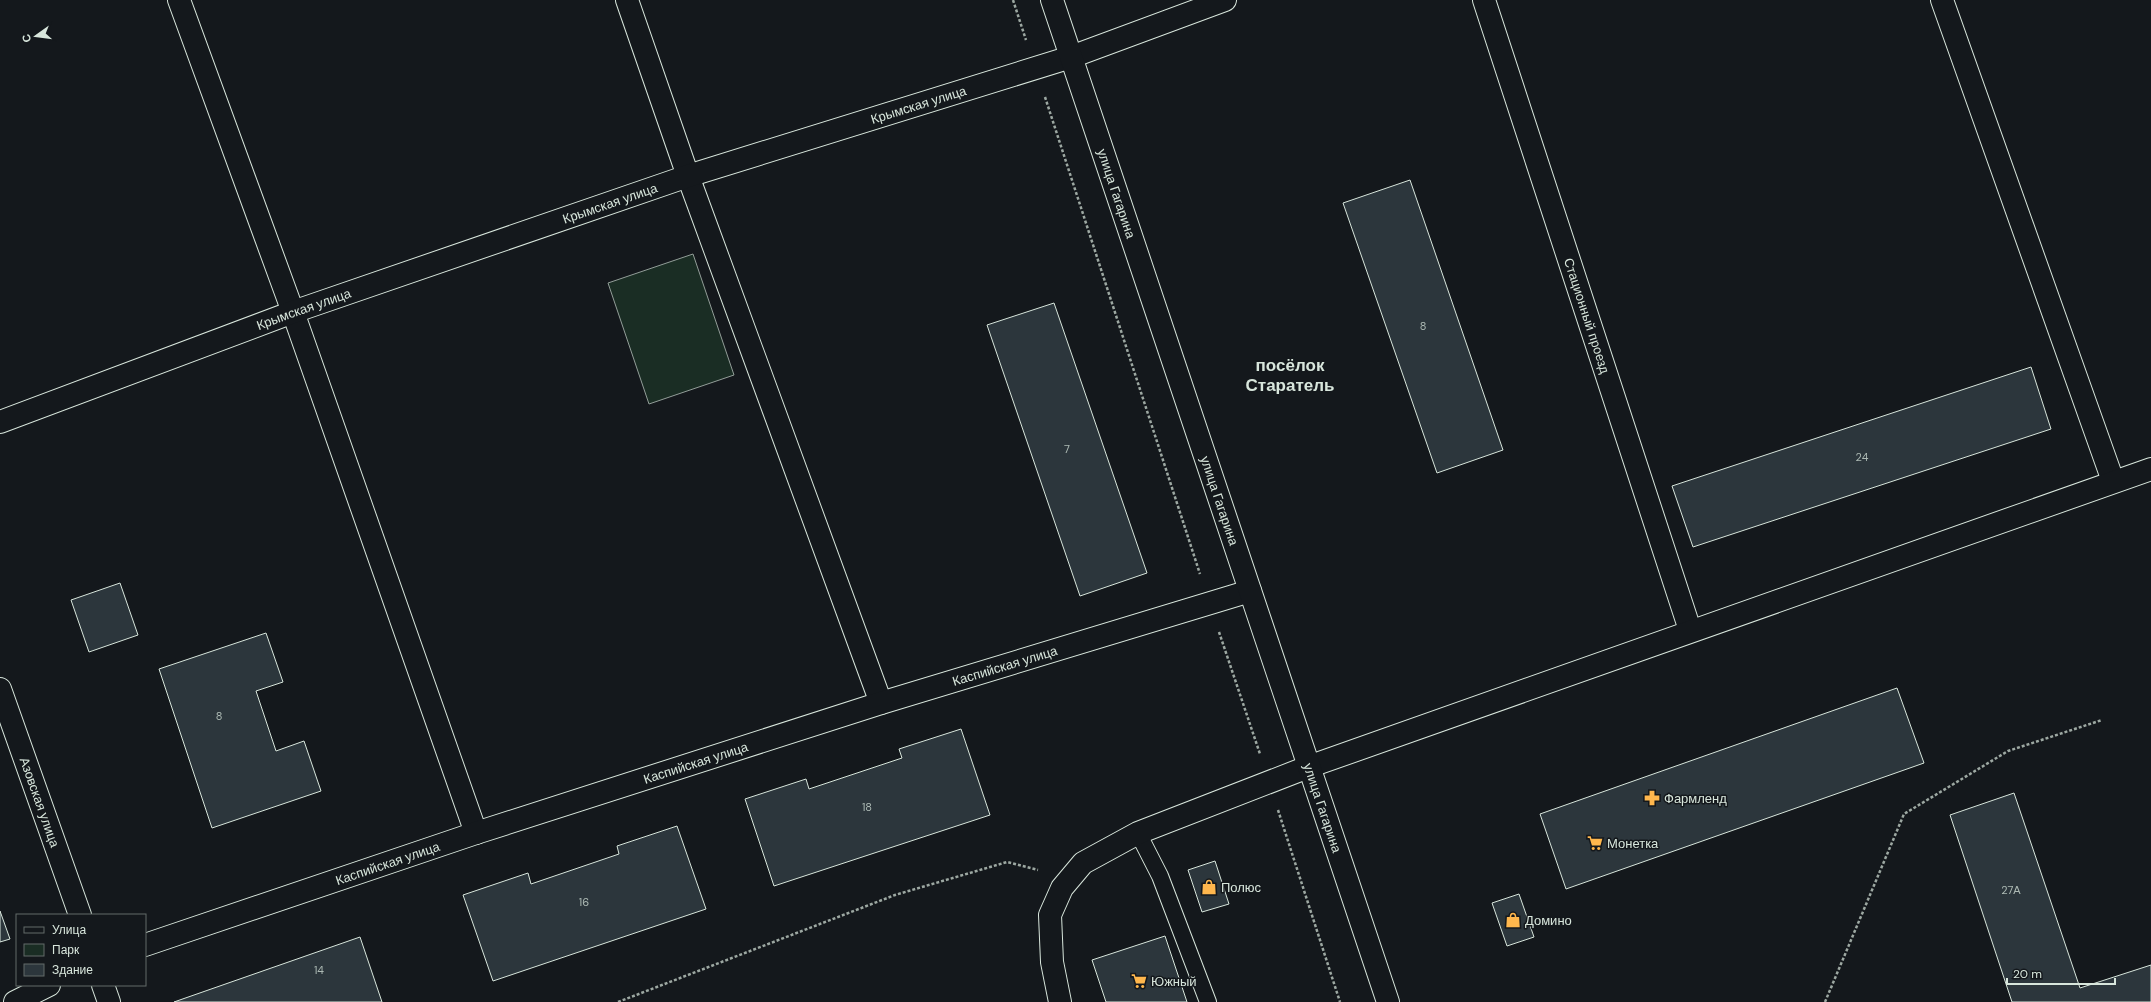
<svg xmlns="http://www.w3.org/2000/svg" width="2151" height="1002" viewBox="0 0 2151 1002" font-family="'DM Sans',sans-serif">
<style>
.green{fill:#1a2d24;stroke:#939e99}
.building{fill:#2c363c;stroke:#d8e6dc}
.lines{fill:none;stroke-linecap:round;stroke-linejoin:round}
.lane-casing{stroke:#d8e6dc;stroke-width:18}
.street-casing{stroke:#d8e6dc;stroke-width:24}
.secondary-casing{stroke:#d8e6dc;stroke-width:24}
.path{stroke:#9da8a2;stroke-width:2.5;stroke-dasharray:3 2;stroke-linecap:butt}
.lane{stroke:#14181c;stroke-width:16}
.street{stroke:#14181c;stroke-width:22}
.secondary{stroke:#14181c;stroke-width:22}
.labels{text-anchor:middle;stroke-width:3;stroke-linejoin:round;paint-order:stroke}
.number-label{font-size:11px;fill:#adbab4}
.street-label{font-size:13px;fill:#d8e6dc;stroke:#14181c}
.poi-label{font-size:13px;fill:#d8e6dc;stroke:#14181c;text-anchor:start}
.district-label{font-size:17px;font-weight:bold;fill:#d8e6dc;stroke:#14181c}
</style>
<rect width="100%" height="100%" fill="#14181c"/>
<polygon class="green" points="693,254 734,375 649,404 608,283"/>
<g class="building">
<polygon points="1410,180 1503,450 1437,473 1343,203"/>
<polygon points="1054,303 1147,573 1080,596 987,325"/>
<polygon points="2031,367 2051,429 1693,547 1672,486"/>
<polygon points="120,583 138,635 89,652 71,600"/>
<polygon points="266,633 283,682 256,691 276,751 304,741 321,791 212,828 159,669"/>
<polygon points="1897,688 1924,763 1566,889 1540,814"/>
<polygon points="961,729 990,815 774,886 745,799 806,779 809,789 902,758 899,749"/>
<polygon points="2014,793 2080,988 2151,965 2151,1002 2012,1002 1950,815"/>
<polygon points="677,826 706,909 493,981 463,895 528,873 531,884 619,854 617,846"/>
<polygon points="1215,861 1229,904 1202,912 1188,870"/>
<polygon points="1519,894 1534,937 1507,946 1492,903"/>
<polygon points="0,911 10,939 0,942"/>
<polygon points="1165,936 1187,1002 1106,1002 1092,960"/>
<polygon points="360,937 382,1002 174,1002"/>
</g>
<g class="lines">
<defs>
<polyline id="lane" points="1138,833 1160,876 1208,1002"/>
<g id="street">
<polyline points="179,0 293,312 476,833"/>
<polyline points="627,0 688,176 881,703"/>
<path id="s1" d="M1484,0L1690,630"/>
<polyline points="1942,0 2113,481"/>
<path id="s2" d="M0,422L293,312L688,176L1071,57L1225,0"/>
<path id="s3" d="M0,689L80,915"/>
<path id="s4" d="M145,945L476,833L881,703L1250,591"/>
<polyline points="103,985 109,1002"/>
<polyline points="15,1002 49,985"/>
<polyline points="1060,1002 1052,962 1050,915 1062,888 1083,863 1138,833 1308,767 2151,469"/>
</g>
<g id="secondary">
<path id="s5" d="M1052,0L1388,1002"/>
</g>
</defs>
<use href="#lane" class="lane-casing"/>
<use href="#street" class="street-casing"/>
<use href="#secondary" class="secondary-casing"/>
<g class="path">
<polyline points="1013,0 1026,40"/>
<polyline points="1045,97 1200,574"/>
<polyline points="1219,632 1260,754"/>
<polyline points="1278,810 1340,1002"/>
<polyline points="618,1002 895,895 1007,862 1038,870"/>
<polyline points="1825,1002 1904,814 2008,751 2102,720"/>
</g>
<use href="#lane" class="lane"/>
<use href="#street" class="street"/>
<use href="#secondary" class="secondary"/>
</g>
<defs>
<symbol id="pharmacy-bare" viewBox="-9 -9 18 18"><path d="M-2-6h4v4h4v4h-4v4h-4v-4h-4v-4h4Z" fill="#ffb74d" stroke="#14181c" stroke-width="2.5" paint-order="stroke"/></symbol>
<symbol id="supermarket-bare" viewBox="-9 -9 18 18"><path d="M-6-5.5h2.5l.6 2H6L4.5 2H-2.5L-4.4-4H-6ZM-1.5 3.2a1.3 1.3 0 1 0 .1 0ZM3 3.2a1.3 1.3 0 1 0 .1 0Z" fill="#ffb74d" stroke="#14181c" stroke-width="2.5" paint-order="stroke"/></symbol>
<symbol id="shop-bare" viewBox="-9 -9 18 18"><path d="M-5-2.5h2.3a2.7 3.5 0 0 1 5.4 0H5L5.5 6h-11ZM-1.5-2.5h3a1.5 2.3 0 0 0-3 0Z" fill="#ffb74d" stroke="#14181c" stroke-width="2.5" paint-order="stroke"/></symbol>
</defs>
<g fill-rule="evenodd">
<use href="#pharmacy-bare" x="1641" y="787" width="22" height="22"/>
<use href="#supermarket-bare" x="1584" y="832" width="22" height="22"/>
<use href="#shop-bare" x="1198" y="876" width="22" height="22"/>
<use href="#shop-bare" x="1502" y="909" width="22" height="22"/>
<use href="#supermarket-bare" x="1128" y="970" width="22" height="22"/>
</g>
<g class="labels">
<g class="number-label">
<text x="1423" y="330">8</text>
<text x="1067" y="453">7</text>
<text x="1862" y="461">24</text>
<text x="219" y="720">8</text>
<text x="867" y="811">18</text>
<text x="2011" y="894">27А</text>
<text x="584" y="906">16</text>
<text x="319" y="974">14</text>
</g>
<g class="street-label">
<text dy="5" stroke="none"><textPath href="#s2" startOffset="972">Крымская улица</textPath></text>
<text dy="5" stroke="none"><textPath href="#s5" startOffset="204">улица Гагарина</textPath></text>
<text dy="5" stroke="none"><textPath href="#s2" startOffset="648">Крымская улица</textPath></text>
<text dy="5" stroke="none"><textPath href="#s2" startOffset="324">Крымская улица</textPath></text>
<text dy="5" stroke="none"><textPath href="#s1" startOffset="332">Стационный проезд</textPath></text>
<text dy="5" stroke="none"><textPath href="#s5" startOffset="528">улица Гагарина</textPath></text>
<text dy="5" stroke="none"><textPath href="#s4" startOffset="904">Каспийская улица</textPath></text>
<text dy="5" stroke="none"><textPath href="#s4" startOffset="580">Каспийская улица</textPath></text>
<text dy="5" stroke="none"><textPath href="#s3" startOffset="120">Азовская улица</textPath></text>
<text dy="5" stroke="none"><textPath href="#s5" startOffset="852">улица Гагарина</textPath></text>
<text dy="5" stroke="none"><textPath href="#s4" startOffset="256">Каспийская улица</textPath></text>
</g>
<g class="poi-label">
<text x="1664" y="803">Фармленд</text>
<text x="1607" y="848">Монетка</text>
<text x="1221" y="892">Полюс</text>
<text x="1525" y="925">Домино</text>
<text x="1151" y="986">Южный</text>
</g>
<g class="district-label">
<text x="1290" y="371">посёлок<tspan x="1290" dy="20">Старатель</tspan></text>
</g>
</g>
<rect x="16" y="914" width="130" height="72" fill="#14181c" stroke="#626a69"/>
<rect x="24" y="927" width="20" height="6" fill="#14181c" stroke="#626a69"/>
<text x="52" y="934" font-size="12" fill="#d8e6dc">Улица</text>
<rect x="24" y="944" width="20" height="12" fill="#1a2d24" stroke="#626a69"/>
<text x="52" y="954" font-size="12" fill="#d8e6dc">Парк</text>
<rect x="24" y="964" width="20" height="12" fill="#2c363c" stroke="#626a69"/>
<text x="52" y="974" font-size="12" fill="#d8e6dc">Здание</text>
<g transform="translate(36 36) rotate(256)" stroke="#14181c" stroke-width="3" paint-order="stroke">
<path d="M0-3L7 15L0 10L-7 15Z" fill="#d8e6dc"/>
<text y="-6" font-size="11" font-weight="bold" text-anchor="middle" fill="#d8e6dc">С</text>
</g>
<path d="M2007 978v6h108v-6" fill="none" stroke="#d8e6dc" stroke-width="2"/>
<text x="2013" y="978" font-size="12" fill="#d8e6dc" stroke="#14181c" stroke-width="3" paint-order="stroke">20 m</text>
</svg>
